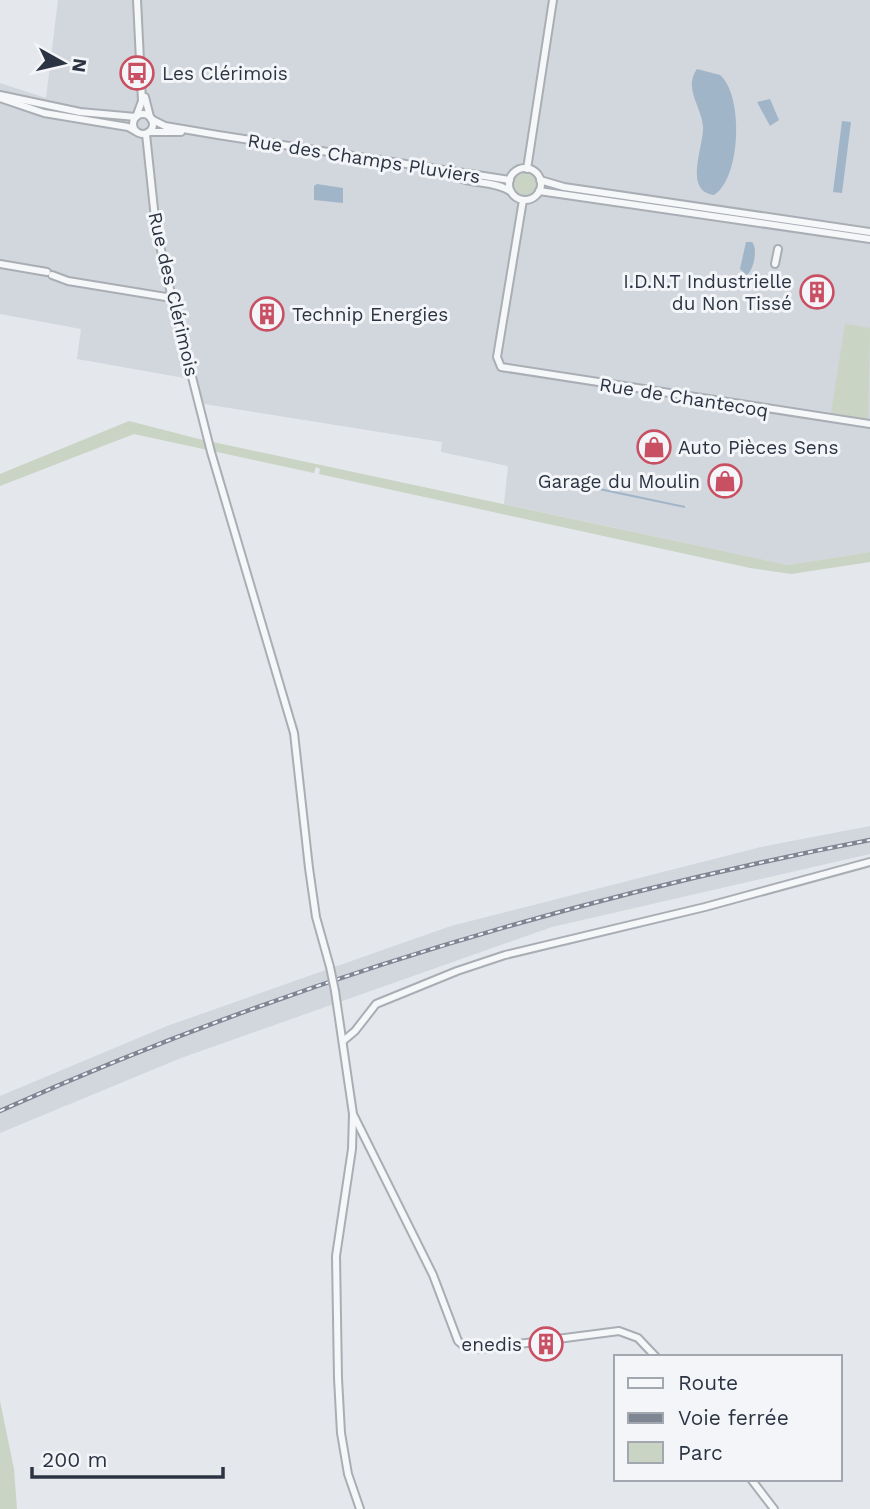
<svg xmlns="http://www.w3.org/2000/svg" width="870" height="1509" viewBox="0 0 870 1509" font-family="'Work Sans',sans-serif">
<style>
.built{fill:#d2d6dd}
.green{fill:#c9d4c5}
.water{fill:#a1b5c9}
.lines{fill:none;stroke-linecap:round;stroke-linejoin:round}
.minor-casing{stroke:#a9aeb5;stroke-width:10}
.minor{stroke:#f6f7f9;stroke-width:6}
.rail-casing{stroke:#7e8694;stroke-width:4.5}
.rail{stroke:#f3f5f8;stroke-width:2;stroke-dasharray:5;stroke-linecap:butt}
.minor-bridge-casing{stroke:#a9aeb5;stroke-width:10;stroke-linecap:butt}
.minor-bridge{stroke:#f6f7f9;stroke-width:6}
.labels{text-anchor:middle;stroke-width:6;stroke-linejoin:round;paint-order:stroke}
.poi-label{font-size:19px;fill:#2c3443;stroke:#f3f5f8;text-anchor:start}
.street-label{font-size:19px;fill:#2c3443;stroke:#f3f5f8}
</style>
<rect width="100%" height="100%" fill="#e4e7eb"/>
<g class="built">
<polygon points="58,0 870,0 870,552 788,565 504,504 508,466 441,452 442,442 204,404 196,380 77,359 81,329 0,314 0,83 46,98"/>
<polygon points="870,826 870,854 552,927 181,1058 0,1133 0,1096 167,1026 451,926 761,847"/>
</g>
<g class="green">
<circle cx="525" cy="184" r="12"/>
<polygon points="845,324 870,328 868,419 831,413"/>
<polygon points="129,421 199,439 788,565 870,552 870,562 791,574 750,568 319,474 320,469 316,467 314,473 134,434 0,486 0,474"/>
<polygon points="0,1401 14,1469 17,1509 0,1509"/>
</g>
<g class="water">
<path d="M697,69L720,75C744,95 741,179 714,195C683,191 704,146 703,127C702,107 683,88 697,69Z"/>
<polygon points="770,99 779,120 770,126 757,102"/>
<polygon points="842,121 851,122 842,193 833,192"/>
<polygon points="317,184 343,188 343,203 314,200 314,186"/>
<path d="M746,242H752C758,249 754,269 747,275L740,269Z"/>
<polygon points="576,483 685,506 685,508 575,485"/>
</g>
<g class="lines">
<defs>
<g id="minor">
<polyline points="0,95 80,112 136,117 142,101 137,0"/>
<polyline points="145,97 150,117"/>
<polyline points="0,98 44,113 128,127 135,131"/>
<circle cx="143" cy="124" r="10"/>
<polyline points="151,119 165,126 218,135 510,180"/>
<polyline points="149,132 181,132"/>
<polyline points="146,134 156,228 172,298 211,452 294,733 309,868 316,917 330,967"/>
<circle cx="525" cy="184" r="16"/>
<polyline points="527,169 553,0"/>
<path d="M449,171C463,186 492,179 510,191"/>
<polyline points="540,180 564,187 870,232"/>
<polyline points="539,191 870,239"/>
<polyline points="523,200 497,357 501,367 870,424"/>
<polyline points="0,264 47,272"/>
<polyline points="775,264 778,249"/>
<polyline points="52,275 68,281 172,298"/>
<polyline points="335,991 353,1114 352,1149 336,1256 338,1378 341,1433 348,1474 360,1509"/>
<polyline points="343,1041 355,1031 376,1004 457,971 505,955 705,907 870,862"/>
<polyline points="354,1116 433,1275 458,1341 465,1347 480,1349 619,1331 638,1338 656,1357"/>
<polyline points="751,1479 774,1509"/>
</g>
</defs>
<use href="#minor" class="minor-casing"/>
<use href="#minor" class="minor"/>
<defs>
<path id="rail" d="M0,1111C278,986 571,898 870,840"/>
</defs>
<use href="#rail" class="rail-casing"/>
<use href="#rail" class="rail"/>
<defs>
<polyline id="minor-bridge" points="330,967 335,991"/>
</defs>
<use href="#minor-bridge" class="minor-bridge-casing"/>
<use href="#minor-bridge" class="minor-bridge"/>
</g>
<defs>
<symbol id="bus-ring" viewBox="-11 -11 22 22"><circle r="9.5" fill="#f3f5f8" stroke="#c94f63" stroke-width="1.5"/><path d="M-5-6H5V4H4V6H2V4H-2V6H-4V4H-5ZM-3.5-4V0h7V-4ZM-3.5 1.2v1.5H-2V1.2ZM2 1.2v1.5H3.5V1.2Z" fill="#c94f63"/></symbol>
<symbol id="building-ring" viewBox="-11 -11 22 22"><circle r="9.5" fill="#f3f5f8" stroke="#c94f63" stroke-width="1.5"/><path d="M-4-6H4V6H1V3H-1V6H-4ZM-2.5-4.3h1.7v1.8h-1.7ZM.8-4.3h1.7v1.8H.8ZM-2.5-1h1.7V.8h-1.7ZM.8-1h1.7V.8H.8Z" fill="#c94f63"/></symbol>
<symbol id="shop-ring" viewBox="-11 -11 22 22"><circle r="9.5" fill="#f3f5f8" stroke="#c94f63" stroke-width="1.5"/><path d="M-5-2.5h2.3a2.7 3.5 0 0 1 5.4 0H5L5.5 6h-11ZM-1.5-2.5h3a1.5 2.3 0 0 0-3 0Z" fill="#c94f63"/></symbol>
</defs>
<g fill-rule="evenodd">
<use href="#bus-ring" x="118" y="54" width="38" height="38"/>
<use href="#building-ring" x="798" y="273" width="38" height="38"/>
<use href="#building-ring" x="248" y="295" width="38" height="38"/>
<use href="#shop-ring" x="635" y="428" width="38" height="38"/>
<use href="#shop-ring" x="706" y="462" width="38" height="38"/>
<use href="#building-ring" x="527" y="1325" width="38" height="38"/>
</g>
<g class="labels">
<g class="poi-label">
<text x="162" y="80">Les Clérimois</text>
<text x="792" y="288" text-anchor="end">I.D.N.T Industrielle<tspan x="792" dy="22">du Non Tissé</tspan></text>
<text x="292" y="321">Technip Energies</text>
<text x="678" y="454">Auto Pièces Sens</text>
<text x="700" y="488" text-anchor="end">Garage du Moulin</text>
<text x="522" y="1351" text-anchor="end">enedis</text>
</g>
<g class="street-label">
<text transform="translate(364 158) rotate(9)" y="7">Rue des Champs Pluviers</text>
<text transform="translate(174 294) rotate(77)" y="7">Rue des Clérimois</text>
<text transform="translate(684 397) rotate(9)" y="7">Rue de Chantecoq</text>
</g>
</g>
<rect x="614" y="1355" width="228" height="126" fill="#f3f5f8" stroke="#a3a8b0" stroke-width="2"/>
<rect x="628" y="1378" width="35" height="10" fill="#f6f7f9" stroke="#a3a8b0" stroke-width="2"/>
<text x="678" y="1390" font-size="21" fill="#2c3443">Route</text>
<rect x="628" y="1413" width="35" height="10" fill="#7e8694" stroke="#a3a8b0" stroke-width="2"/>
<text x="678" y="1425" font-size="21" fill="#2c3443">Voie ferrée</text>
<rect x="628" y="1442" width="35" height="21" fill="#c9d4c5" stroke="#a3a8b0" stroke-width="2"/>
<text x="678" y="1460" font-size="21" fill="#2c3443">Parc</text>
<g transform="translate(63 63) rotate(98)" stroke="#f3f5f8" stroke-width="5" paint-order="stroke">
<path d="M0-5L12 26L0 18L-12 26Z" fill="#2c3443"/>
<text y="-10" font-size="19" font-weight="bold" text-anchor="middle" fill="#2c3443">N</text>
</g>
<path d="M32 1467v10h191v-10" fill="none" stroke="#2c3443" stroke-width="3.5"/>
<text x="42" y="1467" font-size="21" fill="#2c3443" stroke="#f3f5f8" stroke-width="5" paint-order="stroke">200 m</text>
</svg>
